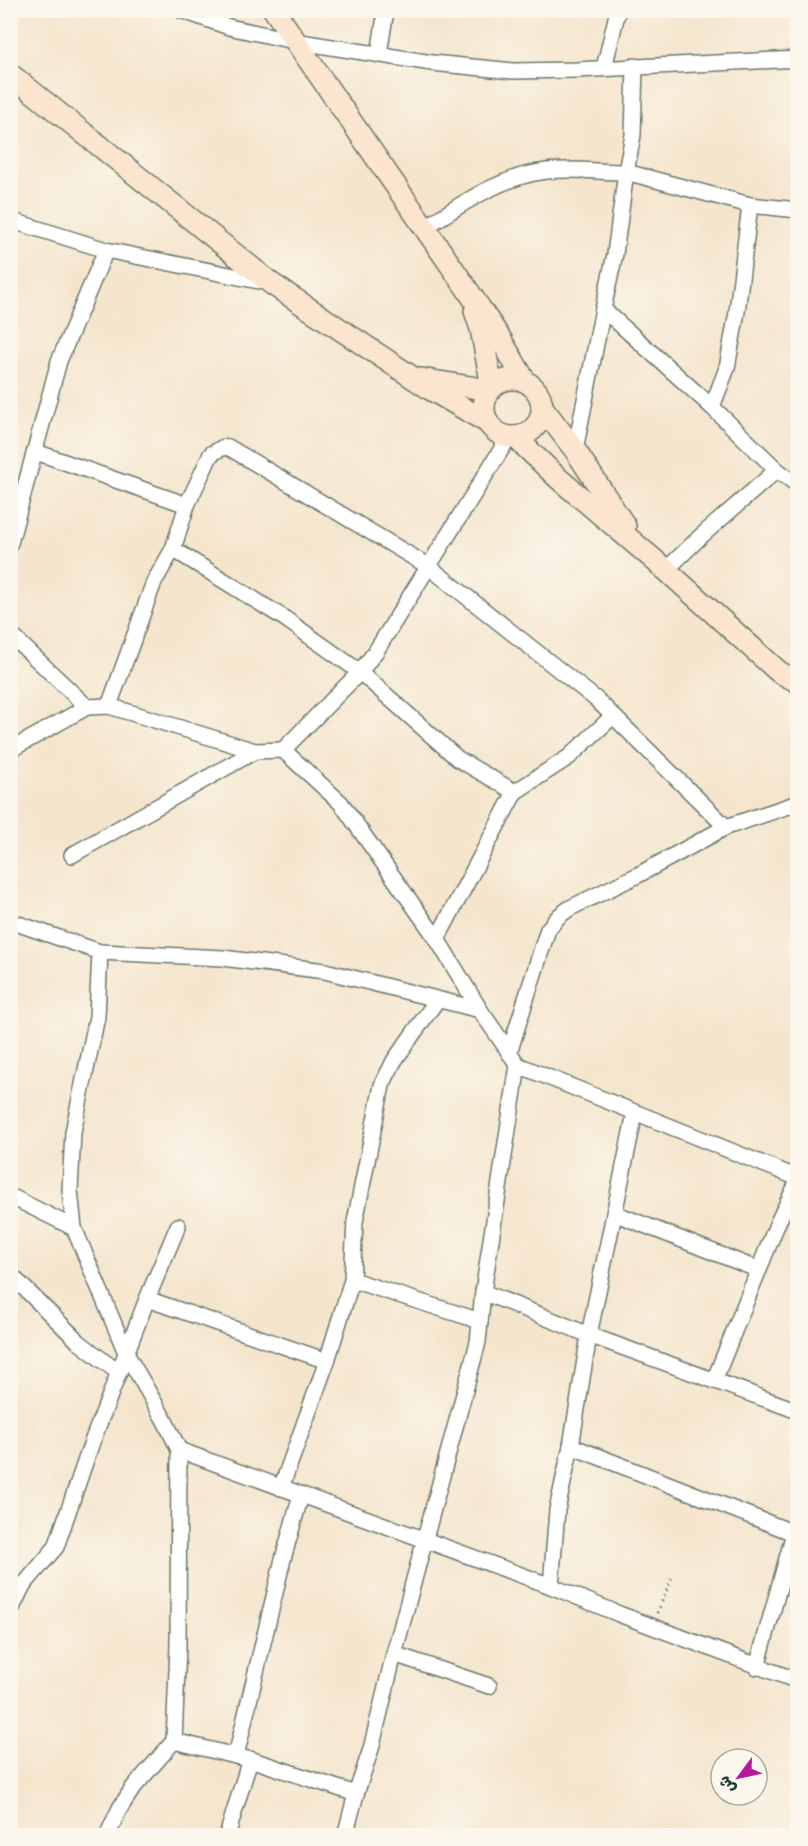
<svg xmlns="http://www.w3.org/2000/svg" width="808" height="1846" viewBox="0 0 808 1846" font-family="Caveat,'Playpen Sans Arabic',sans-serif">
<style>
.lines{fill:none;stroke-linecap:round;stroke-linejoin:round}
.minor-casing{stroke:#6a786a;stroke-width:18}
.secondary-casing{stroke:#6a786a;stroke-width:24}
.path{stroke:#6a786a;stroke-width:3;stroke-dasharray:1.5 4.5;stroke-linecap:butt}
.minor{stroke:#fff;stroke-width:15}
.secondary{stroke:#fbe5cf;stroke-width:21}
</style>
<rect width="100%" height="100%" fill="#fbf7ec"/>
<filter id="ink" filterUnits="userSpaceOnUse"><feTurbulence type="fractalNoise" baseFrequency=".0167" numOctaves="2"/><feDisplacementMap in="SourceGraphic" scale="12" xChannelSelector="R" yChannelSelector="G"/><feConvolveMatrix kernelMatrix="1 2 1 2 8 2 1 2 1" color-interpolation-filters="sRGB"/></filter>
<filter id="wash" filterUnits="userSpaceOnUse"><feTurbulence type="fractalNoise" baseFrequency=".008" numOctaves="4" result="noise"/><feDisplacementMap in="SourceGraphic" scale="24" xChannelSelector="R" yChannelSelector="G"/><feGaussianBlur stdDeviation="1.35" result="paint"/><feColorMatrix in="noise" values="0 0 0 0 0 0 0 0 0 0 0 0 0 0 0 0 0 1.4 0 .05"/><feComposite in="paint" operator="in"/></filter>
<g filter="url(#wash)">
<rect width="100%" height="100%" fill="#f5e5cd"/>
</g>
<g filter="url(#ink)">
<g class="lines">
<defs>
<g id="minor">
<polyline points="181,10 229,27 294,41 432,63 513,71 576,70 798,59"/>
<polyline points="379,54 386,10"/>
<polyline points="635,66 633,135 626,172 750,205 737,312 727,368 712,407 777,470"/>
<polyline points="604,68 618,10"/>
<polyline points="750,205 798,210"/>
<polyline points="10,220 106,250 269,283"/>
<path d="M424,228C462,204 501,176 547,171C572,168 600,172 626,172L615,254L603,309L712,407"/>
<polyline points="575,450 603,309"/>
<polyline points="36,452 187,505"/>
<polyline points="10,543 59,361 106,250"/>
<polyline points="173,549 284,618 360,672 458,759 515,792"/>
<polyline points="666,570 700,537 777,470 798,485"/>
<polyline points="10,634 87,707"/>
<polyline points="109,706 154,582 173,549 187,505 211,454 222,448 228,447 428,566 597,700 726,827"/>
<polyline points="10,750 87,707 109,706 255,751 283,750 341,803 437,939 480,1010 518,1065"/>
<polyline points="283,750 360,672 376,651 509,437"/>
<polyline points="72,855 255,751"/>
<polyline points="10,921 100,952 97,1017 73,1132 70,1190 74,1228 127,1355 165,1421 179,1450 178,1646 174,1741 133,1788 120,1808 107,1836"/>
<polyline points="437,939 515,792 569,757 613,716"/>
<polyline points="100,952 223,958 325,971 480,1010"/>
<polyline points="509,1053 548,929 559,916 570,908 638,875 726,827 798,803"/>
<polyline points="10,1196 74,1228"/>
<polyline points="614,1213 759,1270"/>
<polyline points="10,1274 79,1342 119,1373"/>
<polyline points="352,1280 480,1321"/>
<polyline points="483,1292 589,1335 798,1411"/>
<polyline points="147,1299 327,1361 281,1488"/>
<polyline points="327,1361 352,1280 355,1222 382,1085 394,1061 437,1000"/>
<polyline points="714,1381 778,1222 798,1181"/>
<polyline points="571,1446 794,1533 757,1667"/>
<polyline points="179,1450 551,1586 557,1510 571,1446 589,1335 635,1113"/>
<polyline points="551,1586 619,1614 798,1681"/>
<polyline points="10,1612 22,1587 56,1547 92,1442 147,1299 178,1226"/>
<polyline points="394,1654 489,1686"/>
<polyline points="174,1741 244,1758"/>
<polyline points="236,1756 283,1559 301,1495"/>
<polyline points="227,1836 250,1759 356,1794"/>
<polyline points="345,1836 356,1794 371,1749 394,1654 478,1342 483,1292 518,1065 798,1178"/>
</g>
<g id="secondary">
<polyline points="274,10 465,286 500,338 525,381"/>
<polyline points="10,74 272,284 430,389 487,422"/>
<polyline points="475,311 481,329 492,387"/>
<circle cx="513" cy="408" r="29"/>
<polyline points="421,379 489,390"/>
<polyline points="542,407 575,450 625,526"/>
<polyline points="515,437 559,479 666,570 779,672 798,682"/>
</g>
</defs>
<use href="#minor" class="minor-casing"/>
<use href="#secondary" class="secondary-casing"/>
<polyline class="path" points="657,1613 673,1576"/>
<use href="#minor" class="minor"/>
<use href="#secondary" class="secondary"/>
</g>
</g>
<rect width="808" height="1846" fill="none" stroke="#fbf7ec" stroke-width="36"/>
<g transform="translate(739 1777) rotate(237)"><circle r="28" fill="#fbf7ec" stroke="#a3ada2" stroke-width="1.5"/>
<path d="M0-4.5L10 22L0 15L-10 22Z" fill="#b5179e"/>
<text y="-9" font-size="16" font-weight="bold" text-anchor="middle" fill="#1f3d34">ش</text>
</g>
</svg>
